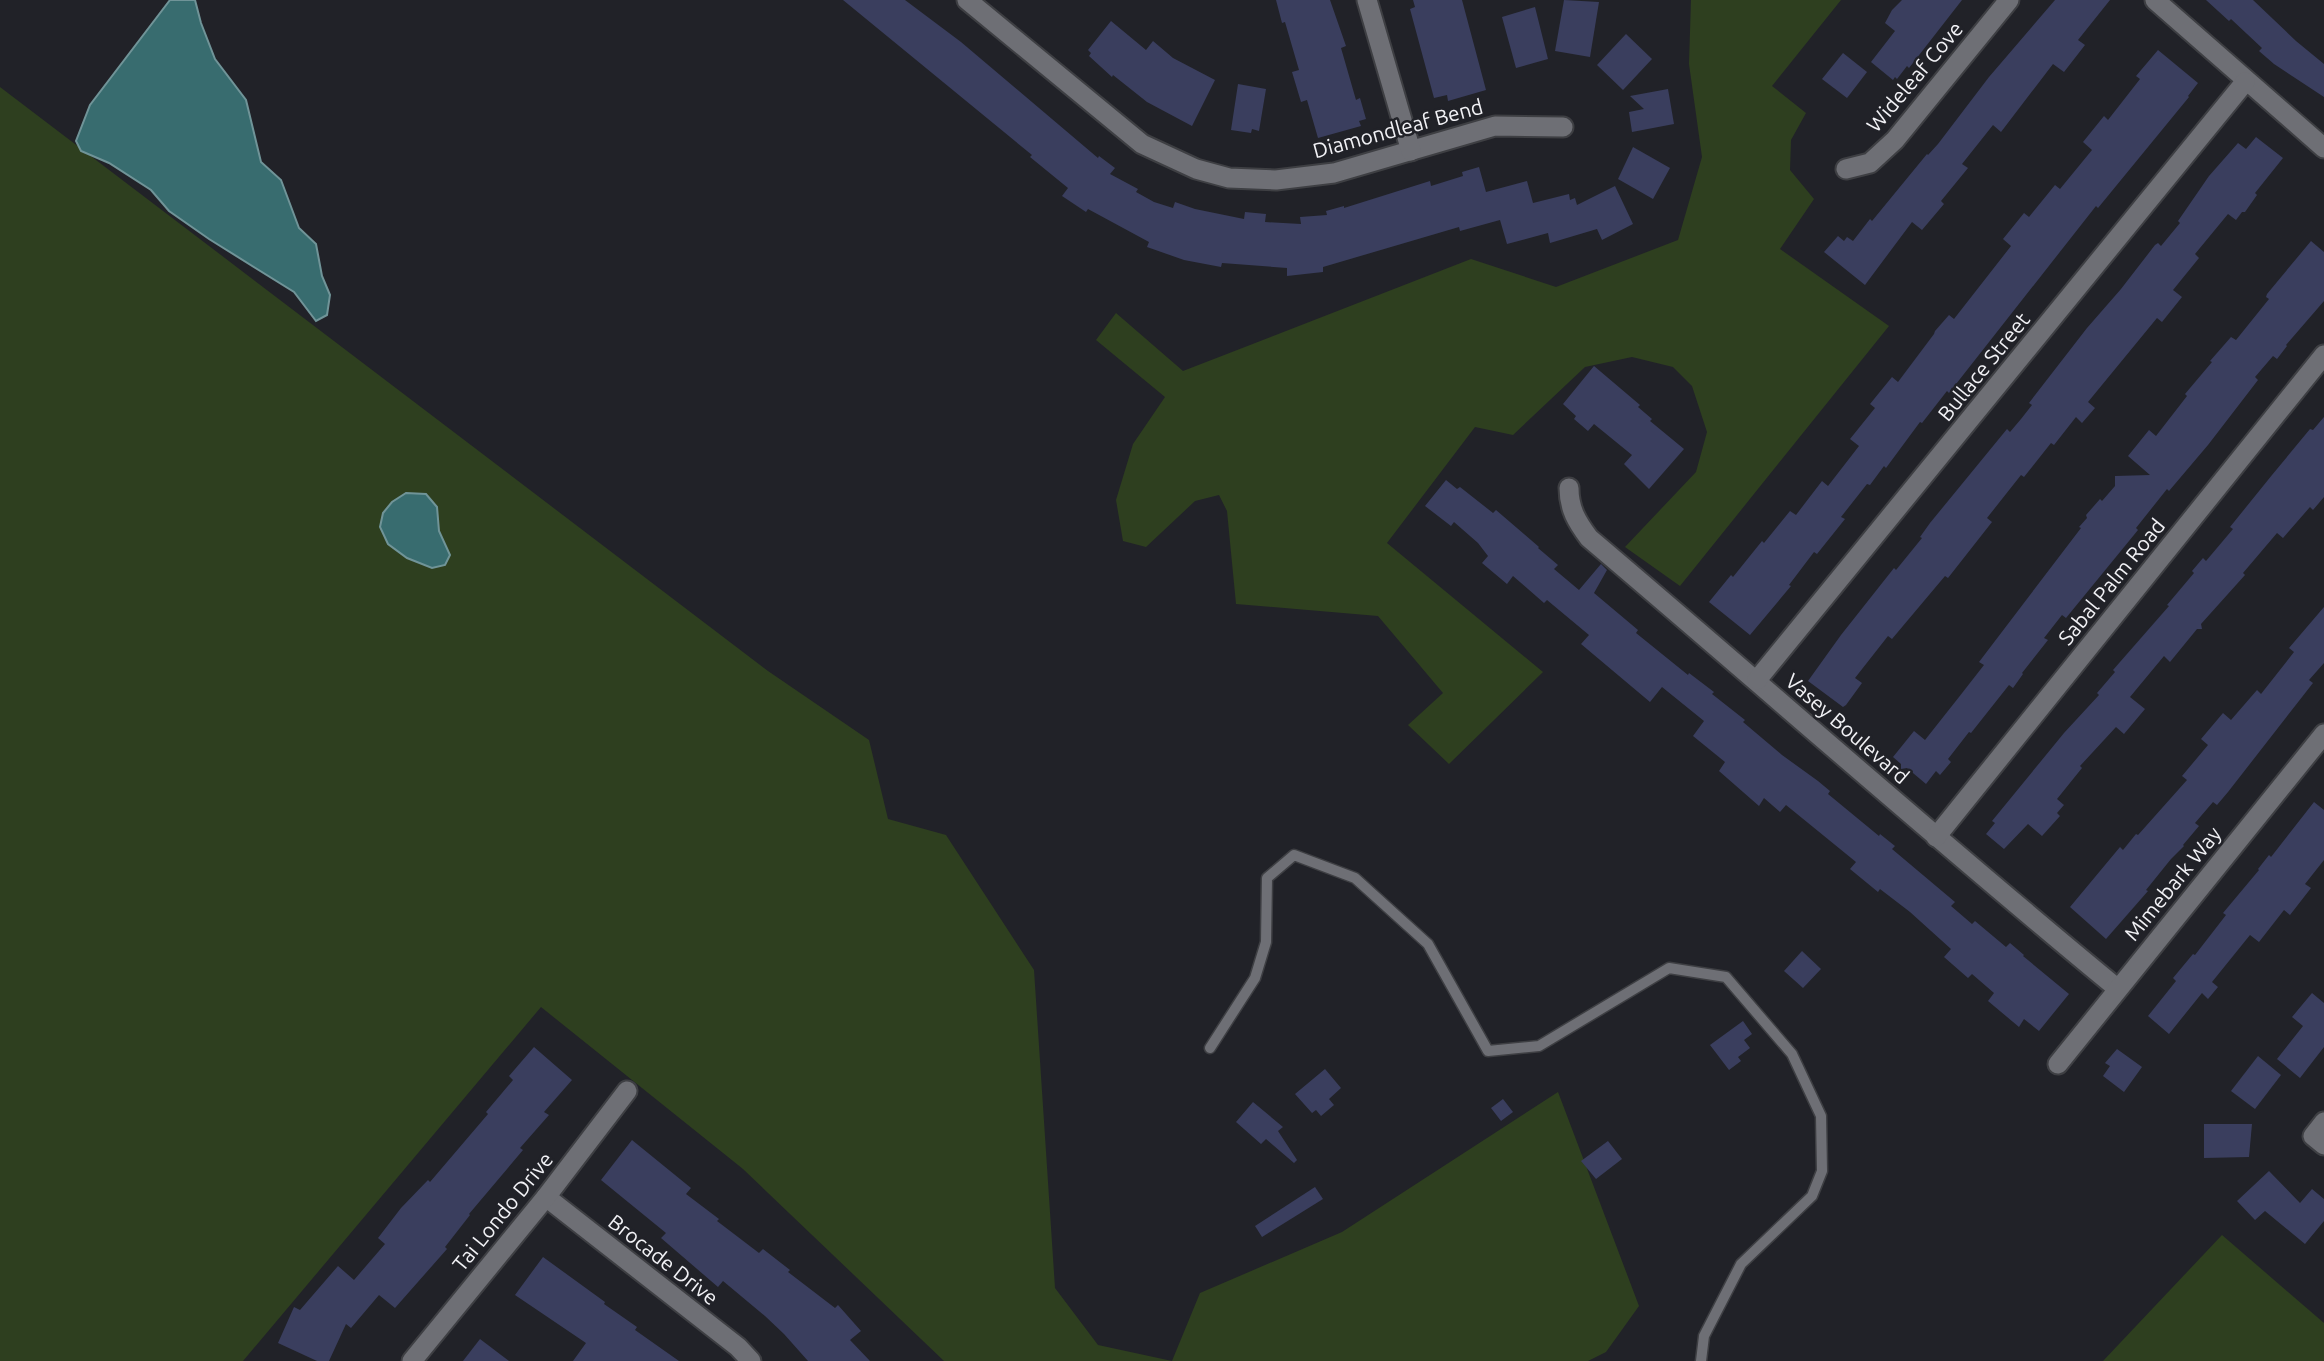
<svg xmlns="http://www.w3.org/2000/svg" width="2324" height="1361" viewBox="0 0 2324 1361" font-family="Ubuntu,sans-serif">
<style>
.green{fill:#2e3f1f}
.water{fill:#386c6f;stroke:#709498;stroke-width:2}
.building{fill:#3a3e5e}
.lines{fill:none;stroke-linecap:round;stroke-linejoin:round}
.lane-casing{stroke:#3e3f43;stroke-width:13}
.street-casing{stroke:#3e3f43;stroke-width:23}
.lane{stroke:#6e6f75;stroke-width:10}
.street{stroke:#6e6f75;stroke-width:19}
.labels{text-anchor:middle;stroke-width:5;stroke-linejoin:round;paint-order:stroke}
.street-label{font-size:21px;fill:#f2f2f6;stroke:#212228}
</style>
<rect width="100%" height="100%" fill="#212228"/>
<g class="green">
<polygon points="1691,0 1841,0 1772,86 1806,113 1791,140 1790,170 1814,199 1780,249 1889,326 1680,586 1625,547 1696,472 1707,432 1692,386 1673,367 1632,357 1585,367 1513,435 1475,427 1387,543 1543,672 1449,764 1408,725 1443,693 1378,616 1236,604 1227,511 1219,495 1195,501 1146,547 1123,541 1116,500 1133,444 1165,397 1096,340 1116,313 1183,371 1471,259 1556,287 1678,240 1702,157 1689,64"/>
<polygon points="0,87 768,671 869,740 888,819 946,835 1034,970 1055,1288 1098,1345 1172,1361 1200,1293 1342,1232 1558,1092 1639,1306 1606,1352 1588,1361 944,1361 743,1169 541,1007 243,1361 0,1361"/>
<polygon points="2222,1235 2324,1323 2324,1361 2103,1361"/>
</g>
<g class="water">
<polygon points="170,0 195,0 201,23 215,59 246,100 261,162 281,180 299,228 316,244 322,276 330,295 327,315 316,321 294,292 209,239 169,211 151,190 109,163 81,151 76,141 90,105"/>
<polygon points="406,493 426,494 437,507 439,531 450,555 445,565 432,568 407,558 388,544 380,527 383,513 392,502"/>
</g>
<g class="building">
<polygon points="843,0 905,0 961,42 1098,158 1099,156 1115,168 1110,174 1138,189 1136,192 1154,202 1173,208 1175,202 1195,209 1244,219 1245,212 1266,214 1265,222 1301,224 1300,217 1327,215 1326,211 1344,206 1344,208 1430,181 1431,186 1463,176 1462,172 1479,167 1486,192 1527,181 1533,203 1569,194 1570,200 1575,198 1577,205 1615,186 1633,224 1602,240 1597,229 1550,243 1548,233 1507,244 1500,220 1460,231 1459,227 1323,267 1323,272 1287,276 1287,268 1222,263 1221,267 1184,260 1147,247 1149,242 1088,209 1086,212 1062,196 1068,188 1030,157 1032,155"/>
<polygon points="1276,0 1330,0 1346,46 1341,48 1356,100 1360,98 1366,119 1359,121 1361,126 1318,138 1307,100 1301,102 1292,72 1299,70 1285,22 1282,23"/>
<polygon points="1413,0 1462,0 1486,90 1448,101 1447,95 1434,98 1410,9 1415,7"/>
<polygon points="1564,0 1599,2 1590,57 1555,51"/>
<polygon points="1902,0 1962,0 1909,68 1907,66 1897,79 1895,77 1893,80 1871,62 1895,31 1885,23 1892,10"/>
<polygon points="2055,0 2110,0 2078,40 2085,45 2064,72 2053,64 2001,132 1993,125 1962,164 1968,168 1941,201 1944,204 1922,230 1912,222 1865,285 1824,252 1838,236 1844,241 1847,237 1853,241 1870,219 1872,221 1927,154 1928,155 1938,144 1989,77"/>
<polygon points="2206,0 2253,0 2296,41 2324,64 2324,97 2274,64 2259,51 2262,48 2231,19 2229,21"/>
<polygon points="1535,7 1548,59 1516,68 1502,17"/>
<polygon points="1111,21 1146,50 1153,41 1173,58 1215,80 1192,126 1147,102 1113,75 1112,77 1089,56 1091,53 1088,50"/>
<polygon points="1626,34 1652,59 1623,90 1597,65"/>
<polygon points="2158,50 2198,83 2188,96 2189,97 2098,208 2096,206 1949,393 1947,391 1922,423 1920,422 1886,468 1884,466 1870,485 1867,484 1841,517 1845,519 1817,554 1814,552 1789,585 1791,586 1750,635 1709,602 1731,575 1733,577 1762,541 1764,543 1790,511 1796,515 1822,481 1828,486 1859,446 1850,439 1875,408 1870,404 1892,377 1898,382 1934,334 1935,331 1949,315 1954,319 2011,246 2003,239 2024,213 2029,217 2055,185 2060,189 2092,150 2083,142 2104,116 2108,120 2140,79 2136,76"/>
<polygon points="1843,53 1867,72 1847,98 1822,79"/>
<polygon points="1238,84 1266,89 1259,131 1252,129 1251,133 1231,130"/>
<polygon points="1668,89 1674,124 1632,132 1629,112 1644,109 1630,96"/>
<polygon points="2256,137 2283,158 2255,193 2257,195 2245,212 2242,212 2236,220 2228,214 2195,254 2199,258 2173,290 2182,297 2162,322 2157,318 2088,402 2095,408 2082,423 2076,417 2054,445 2051,443 2024,477 2021,475 1987,518 1992,522 1948,578 1945,576 1892,639 1888,636 1855,678 1862,683 1846,705 1843,707 1808,681 1841,635 1894,568 1896,570 1922,538 1920,537 1930,523 2007,429 2010,432 2021,419 2032,405 2029,403 2087,328 2121,289 2155,245 2158,243 2161,246 2180,223 2178,221 2209,176 2238,143 2246,149"/>
<polygon points="1633,147 1670,168 1653,199 1618,179"/>
<polygon points="2311,241 2324,252 2324,301 2286,345 2287,346 2277,359 2273,356 2255,377 2258,380 2208,445 2169,491 2167,489 2136,528 2138,530 2066,618 2062,615 2044,638 2048,640 2022,673 2023,674 2013,688 2009,685 1971,733 1969,732 1948,759 1951,762 1940,775 1936,771 1926,784 1907,768 1901,769 1901,764 1893,757 1914,731 1925,740 1959,697 1984,665 1979,662 2081,528 2079,527 2087,518 2086,515 2100,499 2102,501 2115,486 2115,476 2150,475 2128,456 2149,430 2156,436 2187,396 2185,394 2212,362 2210,361 2231,337 2236,340 2269,299 2266,297 2267,294"/>
<polygon points="1594,366 1640,405 1638,407 1652,419 1650,421 1684,449 1649,489 1624,464 1632,455 1594,424 1588,431 1574,419 1576,416 1563,404"/>
<polygon points="2324,417 2324,497 2313,510 2310,507 2283,538 2277,533 2243,573 2245,575 2201,624 2202,629 2197,629 2170,662 2164,656 2130,697 2145,709 2124,734 2116,727 2080,766 2082,768 2057,799 2064,805 2057,813 2060,816 2042,836 2028,824 2004,849 1986,834 1995,823 1992,821 2064,733 2099,695 2097,693 2115,672 2113,670 2169,606 2167,605 2194,573 2192,571 2203,558 2206,561 2233,529 2230,527 2272,475 2310,429 2313,430"/>
<polygon points="1446,480 1457,489 1460,487 1493,513 1496,510 1539,547 1538,548 1558,565 1554,569 1579,590 1601,564 1607,570 1594,593 1638,630 1636,633 1688,675 1689,673 1714,692 1712,694 1745,720 1743,722 1782,755 1818,781 1830,791 1828,794 1879,836 1880,834 1895,846 1892,849 1955,902 1951,906 1972,924 1975,921 2006,947 2010,943 2024,955 2023,956 2069,994 2039,1031 2024,1019 2019,1027 1988,1001 1994,993 1972,974 1968,978 1944,957 1951,949 1910,912 1880,889 1878,892 1850,869 1856,862 1786,805 1780,812 1764,798 1759,806 1719,771 1725,762 1693,736 1704,721 1662,687 1650,702 1581,644 1589,635 1547,600 1544,603 1513,576 1507,584 1482,563 1488,556 1478,543 1454,522 1451,526 1425,506"/>
<polygon points="2324,607 2324,663 2309,680 2313,683 2228,792 2217,805 2213,802 2195,823 2199,826 2183,845 2184,846 2171,859 2146,890 2148,891 2106,939 2070,907 2120,847 2123,850 2136,834 2138,835 2187,780 2182,776 2208,745 2201,739 2223,713 2231,720 2257,690 2261,694 2294,652 2289,648"/>
<polygon points="2314,802 2324,810 2324,860 2305,884 2311,888 2290,915 2284,910 2259,942 2250,935 2212,982 2218,987 2208,999 2202,993 2169,1034 2148,1016 2176,981 2173,978 2193,954 2195,955 2226,915 2223,913 2259,870 2258,869 2269,855 2271,857"/>
<polygon points="1802,951 1821,969 1803,988 1784,971"/>
<polygon points="2312,993 2324,1003 2324,1047 2300,1078 2277,1059 2303,1026 2292,1017"/>
<polygon points="1743,1021 1752,1034 1744,1040 1750,1048 1738,1057 1741,1061 1729,1070 1710,1045"/>
<polygon points="534,1047 572,1080 544,1112 549,1115 520,1148 523,1150 469,1214 470,1215 445,1247 447,1249 395,1308 379,1295 351,1328 346,1324 329,1361 317,1361 278,1343 294,1307 300,1310 338,1266 354,1280 385,1244 378,1238 401,1208 428,1180 430,1182 488,1114 486,1112 513,1080 509,1076"/>
<polygon points="2117,1049 2142,1067 2124,1092 2103,1076 2110,1066 2105,1063"/>
<polygon points="2258,1056 2281,1075 2255,1109 2231,1091"/>
<polygon points="1325,1069 1341,1088 1329,1099 1334,1105 1321,1116 1316,1110 1312,1113 1295,1094"/>
<polygon points="1503,1099 1513,1112 1501,1121 1491,1108"/>
<polygon points="1253,1102 1283,1127 1278,1131 1297,1160 1294,1163 1266,1139 1261,1144 1236,1122"/>
<polygon points="2204,1124 2252,1124 2249,1157 2204,1158"/>
<polygon points="632,1140 691,1188 686,1194 719,1219 717,1221 759,1253 763,1249 790,1270 788,1272 835,1308 838,1305 861,1331 850,1340 870,1361 808,1361 784,1334 765,1316 723,1281 718,1287 661,1238 666,1233 601,1180"/>
<polygon points="1608,1141 1622,1159 1596,1179 1581,1161"/>
<polygon points="2269,1171 2300,1203 2312,1189 2324,1199 2324,1221 2305,1244 2265,1211 2255,1220 2237,1201"/>
<polygon points="1315,1187 1323,1199 1262,1237 1255,1226"/>
<polygon points="543,1257 605,1302 604,1304 637,1327 635,1330 679,1361 573,1361 586,1343 515,1295"/>
<polygon points="480,1339 509,1361 463,1361"/>
</g>
<g class="lines">
<defs>
<polyline id="lane" points="1210,1048 1255,978 1266,942 1267,878 1294,855 1355,878 1428,944 1488,1051 1539,1046 1669,968 1726,977 1792,1054 1821,1116 1822,1171 1812,1196 1741,1264 1704,1336 1701,1361"/>
<g id="street">
<polyline points="967,0 1142,144 1196,169 1229,178 1276,180 1334,173 1495,126 1563,127"/>
<polyline points="1367,0 1411,151"/>
<polyline points="2155,0 2324,148"/>
<polyline points="1846,169 1870,163 1895,140 2009,0"/>
<path d="M1569,488C1569,509 1577,522 1589,538C1766,688 1939,842 2118,989"/>
<polyline points="1757,680 2245,82"/>
<polyline points="1936,837 2324,355"/>
<polyline points="2058,1064 2324,734"/>
<polyline points="2324,1122 2313,1136 2324,1145"/>
<polyline points="546,1197 738,1347 751,1361"/>
<polyline points="412,1361 546,1197 627,1091"/>
</g>
</defs>
<use href="#lane" class="lane-casing"/>
<use href="#street" class="street-casing"/>
<use href="#lane" class="lane"/>
<use href="#street" class="street"/>
</g>
<g class="labels">
<g class="street-label">
<text transform="translate(1915 77) rotate(-50)" y="7">Wideleaf Cove</text>
<text transform="translate(1398 129) rotate(-15)" y="7">Diamondleaf Bend</text>
<text transform="translate(1984 367) rotate(-51)" y="7">Bullace Street</text>
<text transform="translate(2112 582) rotate(-51)" y="7">Sabal Palm Road</text>
<text transform="translate(1847 729) rotate(41)" y="7">Vasey Boulevard</text>
<text transform="translate(2173 884) rotate(-51)" y="7">Mimebark Way</text>
<text transform="translate(503 1212) rotate(-51)" y="7">Tai Londo Drive</text>
<text transform="translate(663 1260) rotate(38)" y="7">Brocade Drive</text>
</g>
</g>
</svg>
